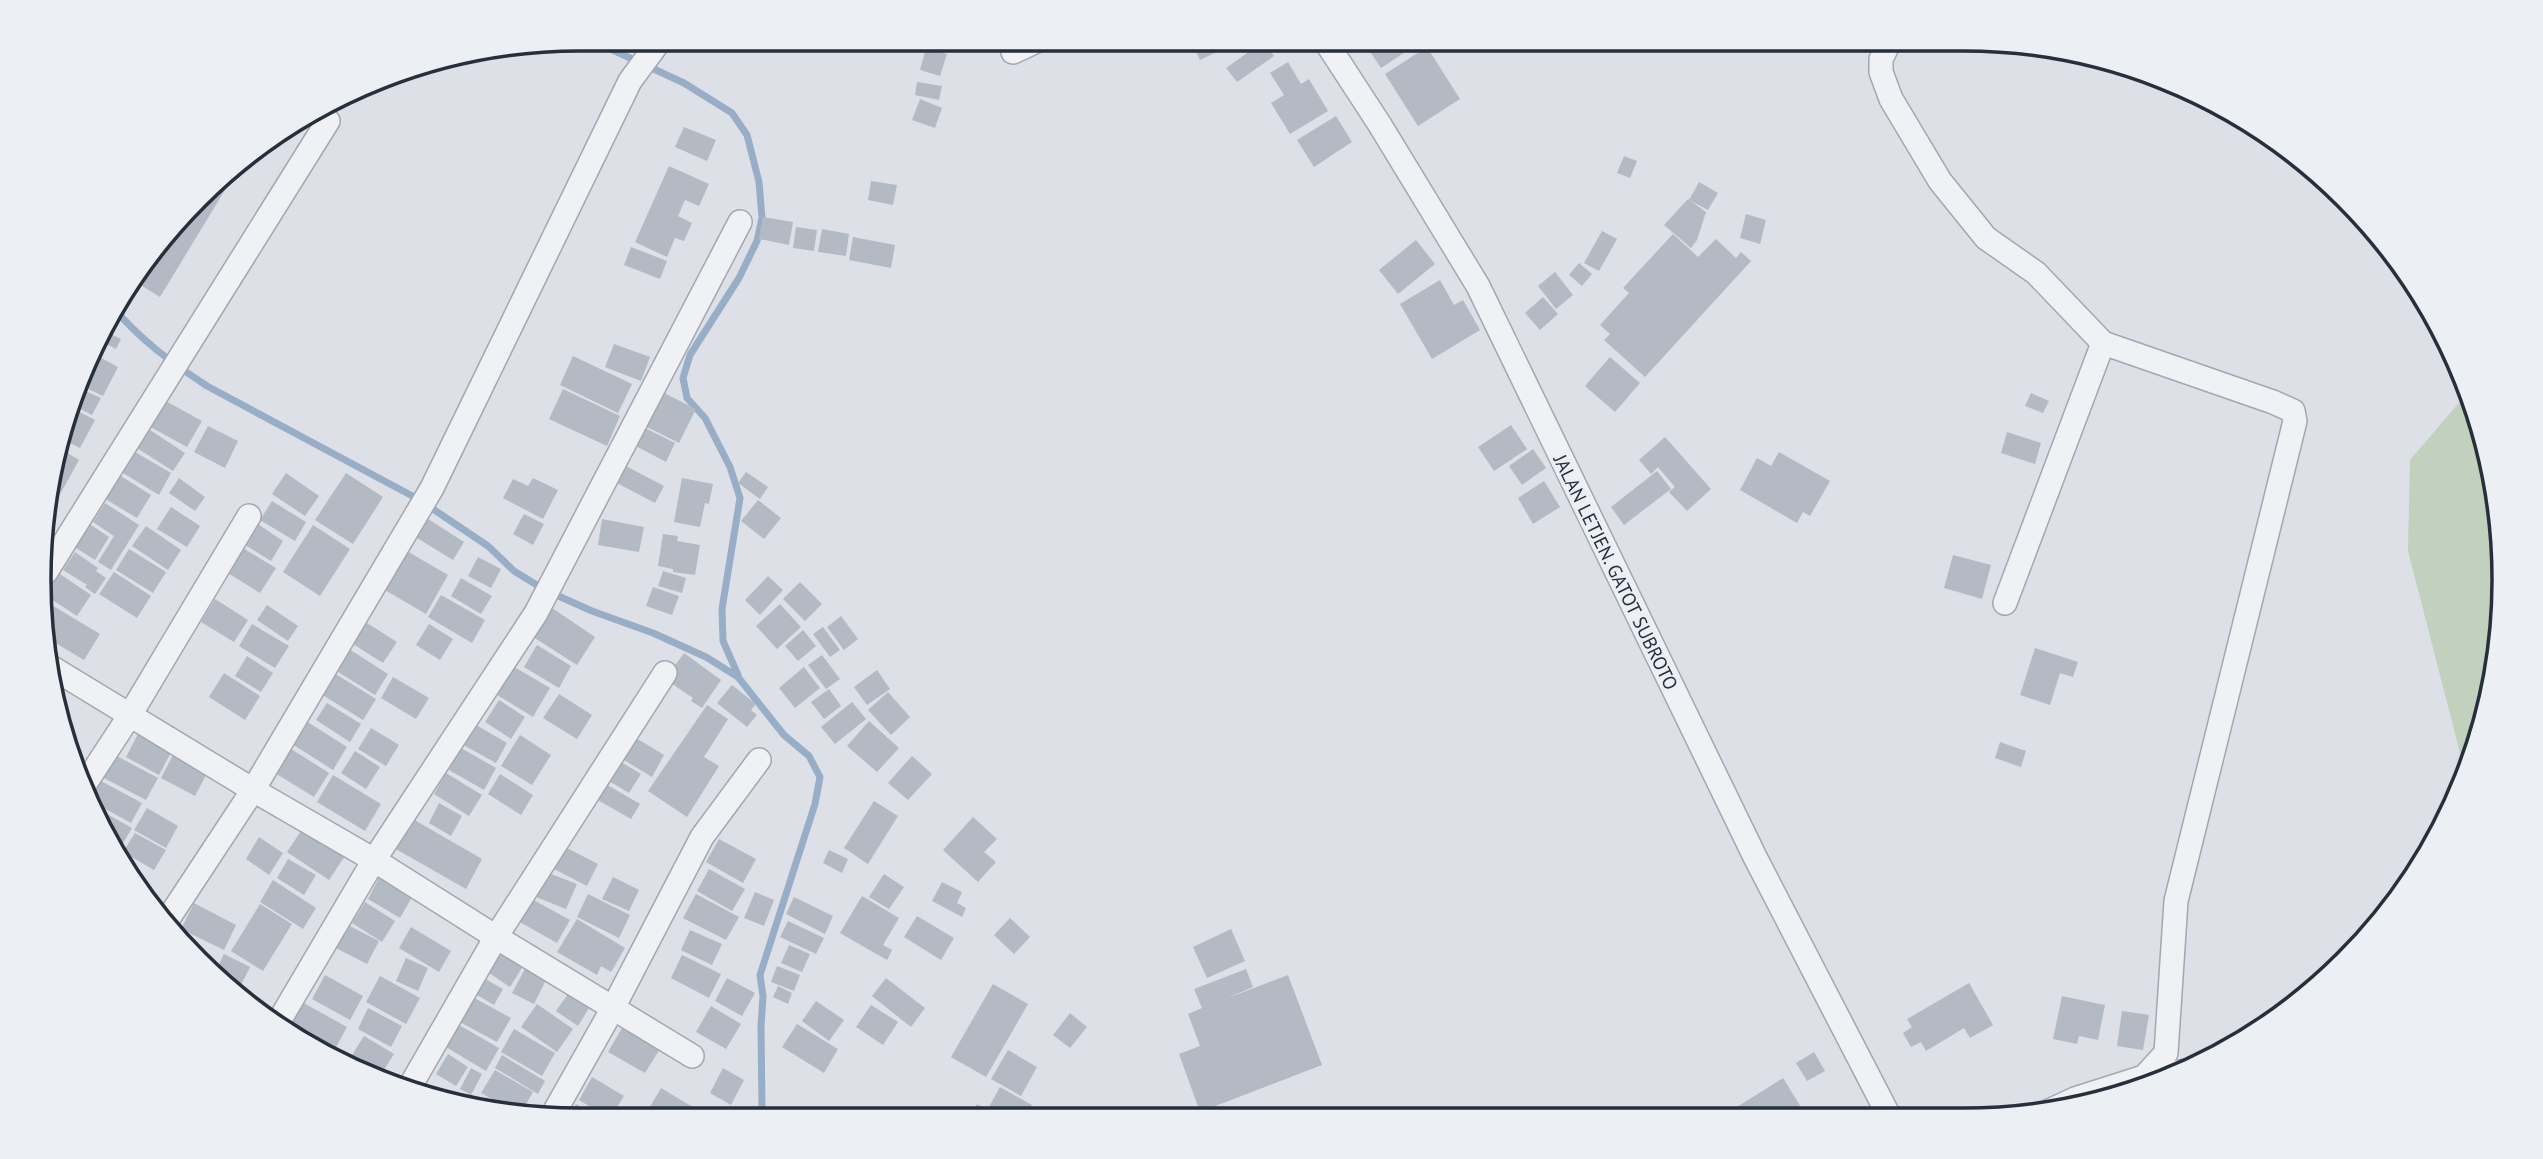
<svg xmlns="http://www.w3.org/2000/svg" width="2543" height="1159" viewBox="0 0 2543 1159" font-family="'PT Sans',sans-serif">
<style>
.green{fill:#c2d0be}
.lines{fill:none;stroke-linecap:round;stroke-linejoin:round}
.stream{stroke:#98aec6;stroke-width:7}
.building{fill:#b4bac3}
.street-casing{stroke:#a3a7b0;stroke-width:26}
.street{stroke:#eff1f5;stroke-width:23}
.labels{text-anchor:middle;stroke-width:7;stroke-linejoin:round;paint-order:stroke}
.street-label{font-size:19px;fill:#272f3c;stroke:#eceff4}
.rim{fill:none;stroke:#272f3c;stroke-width:3.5}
</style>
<rect width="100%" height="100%" fill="#dde0e6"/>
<polygon class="green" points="2469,391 2494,474 2504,579 2494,685 2466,776 2408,551 2410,460"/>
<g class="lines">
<g class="stream">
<polyline points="589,39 684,83 732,113 747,135 759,182 762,218 757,241 739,278 690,355 683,378 687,398 705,418 730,467 740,498 722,609 723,641 738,675"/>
<path d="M113,307C139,339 172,363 207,386L418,499L488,546L514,571L545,590L592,611L653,633L706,657L738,677L784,735L809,756L820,777L815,804L760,975L763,996L761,1026L762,1111L765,1120"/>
</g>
</g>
<g class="building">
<polygon points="1190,39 1215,39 1221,50 1200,60"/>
<polygon points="1374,39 1420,39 1422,41 1381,68 1365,44"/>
<polygon points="1264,41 1274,56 1237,82 1226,68"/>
<polygon points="1427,47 1460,99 1418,126 1385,74"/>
<polygon points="926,48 947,54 940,76 920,70"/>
<polygon points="1288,62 1301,84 1309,79 1328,111 1290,134 1271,103 1284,95 1270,73"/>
<polygon points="917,82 942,86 939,100 915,95"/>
<polygon points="920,99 942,108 935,128 912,120"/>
<polygon points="1336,116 1352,142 1314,167 1297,140"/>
<polygon points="684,127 716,140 707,161 675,147"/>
<polygon points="1624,156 1637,161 1630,178 1617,173"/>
<polygon points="245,157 160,297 134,281 223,172"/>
<polygon points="669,166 709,184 699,206 685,200 678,216 692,223 684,241 675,238 667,257 635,242"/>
<polygon points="871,181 897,185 893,205 868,200"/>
<polygon points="1699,182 1718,193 1708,210 1689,200"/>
<polygon points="1688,199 1706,212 1697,240 1691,248 1664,225"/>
<polygon points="1746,214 1766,220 1760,244 1740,238"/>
<polygon points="763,217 793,222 789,245 759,239"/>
<polygon points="796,227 817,230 814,251 793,248"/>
<polygon points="822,229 849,234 846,256 818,252"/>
<polygon points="1602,231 1617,239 1599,271 1584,263"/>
<polygon points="1673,234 1698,257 1716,239 1736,258 1741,252 1751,261 1645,377 1604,340 1610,334 1600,325 1629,293 1623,288"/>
<polygon points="853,237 895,245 891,268 849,260"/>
<polygon points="1416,240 1435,264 1398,294 1379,270"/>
<polygon points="631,247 667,261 660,279 624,265"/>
<polygon points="1579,263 1592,274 1582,286 1569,275"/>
<polygon points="1555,272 1573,295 1556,309 1538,286"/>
<polygon points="1440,280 1454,305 1463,300 1480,330 1432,359 1400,304"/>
<polygon points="1543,297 1558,314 1540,330 1525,313"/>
<polygon points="103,330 121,339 116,349 99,340"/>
<polygon points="614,344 650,357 641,381 605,367"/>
<polygon points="94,354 118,367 103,396 82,386"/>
<polygon points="573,356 632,384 618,413 560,385"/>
<polygon points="1610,357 1640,383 1615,412 1585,386"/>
<polygon points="81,389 101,398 92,415 75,406"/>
<polygon points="563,389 620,416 607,446 549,419"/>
<polygon points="660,391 696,409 679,443 643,425"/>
<polygon points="2031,393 2049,401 2043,413 2025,406"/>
<polygon points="162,399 202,421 187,447 147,425"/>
<polygon points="74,409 95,420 80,448 62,439"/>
<polygon points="1511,425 1527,449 1494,471 1478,447"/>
<polygon points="144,426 185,453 173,471 132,445"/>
<polygon points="208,426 238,441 225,468 194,452"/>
<polygon points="643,427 675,443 666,462 634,445"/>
<polygon points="2007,432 2041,443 2035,464 2001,453"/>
<polygon points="1665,437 1711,489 1687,511 1669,492 1675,487 1658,467 1651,474 1639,460"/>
<polygon points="59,448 79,460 58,498 48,493 49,474"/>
<polygon points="130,449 171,473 159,495 118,470"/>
<polygon points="1533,449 1546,468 1522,485 1509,466"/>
<polygon points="1779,452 1830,481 1810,516 1803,512 1797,523 1740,490 1757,458 1771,466"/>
<polygon points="624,465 664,486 655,503 615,482"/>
<polygon points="1657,471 1671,489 1624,525 1611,507"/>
<polygon points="746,472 768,487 760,499 738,483"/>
<polygon points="116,473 151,495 137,518 102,497"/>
<polygon points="286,473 319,496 305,516 272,494"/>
<polygon points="346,473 383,497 353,544 315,520"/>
<polygon points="179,478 205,497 195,511 169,493"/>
<polygon points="533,478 558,490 543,519 503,498 513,479 528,486"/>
<polygon points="682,478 713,484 709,504 705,503 700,527 674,522"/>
<polygon points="1544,481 1560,507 1533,524 1518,498"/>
<polygon points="758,500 781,518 764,539 741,521"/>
<polygon points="272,501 306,522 295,541 260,520"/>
<polygon points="105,503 139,525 111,570 98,562 114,536 93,522"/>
<polygon points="171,507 200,526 187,547 157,529"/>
<polygon points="524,514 544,524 533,545 513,534"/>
<polygon points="428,519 464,542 453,560 417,538"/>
<polygon points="602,519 644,527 639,552 598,545"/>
<polygon points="255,522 283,541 271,561 242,543"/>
<polygon points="88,523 109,537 95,560 73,546"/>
<polygon points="313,525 350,549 320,596 283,572"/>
<polygon points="146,526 181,550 168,570 132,546"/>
<polygon points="663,534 678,536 677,541 700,545 695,575 673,572 673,569 658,566"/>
<polygon points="238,545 276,568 260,593 223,570"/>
<polygon points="400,547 448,575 426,614 385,590 399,567 391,563"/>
<polygon points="129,549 166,572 153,593 116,570"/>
<polygon points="75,552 98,568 96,571 106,578 95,594 85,587 87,585 63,570"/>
<polygon points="1953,555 1991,565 1982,599 1944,588"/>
<polygon points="478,557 501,569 491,588 468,576"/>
<polygon points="54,570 91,595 77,616 45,595 45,584"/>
<polygon points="663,571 686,578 682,593 658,586"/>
<polygon points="114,572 151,596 137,618 99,594"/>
<polygon points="768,576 783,590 760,615 745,600"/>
<polygon points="461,578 492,596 481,614 451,596"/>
<polygon points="800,582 822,604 805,621 783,599"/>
<polygon points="653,587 679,596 672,615 646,606"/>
<polygon points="441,595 485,620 472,643 428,617"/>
<polygon points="215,599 248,620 234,642 201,622"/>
<polygon points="45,601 100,634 84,660 44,636"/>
<polygon points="780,604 801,627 777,649 756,626"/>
<polygon points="267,605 298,626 288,641 257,620"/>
<polygon points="549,606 595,637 577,665 530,635"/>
<polygon points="841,616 858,639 844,650 827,627"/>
<polygon points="367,623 397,642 383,663 353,644"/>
<polygon points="252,624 289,646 275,668 239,646"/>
<polygon points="429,624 453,639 440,660 416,645"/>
<polygon points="823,627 840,650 830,657 813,634"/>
<polygon points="803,630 816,646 798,661 785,646"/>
<polygon points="537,645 571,666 559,688 524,667"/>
<polygon points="2035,648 2078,662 2073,677 2060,673 2050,705 2020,695"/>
<polygon points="349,649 388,674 375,695 335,670"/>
<polygon points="684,653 721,680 702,708 691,701 693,698 665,679"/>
<polygon points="822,655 840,679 826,689 808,665"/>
<polygon points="247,656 273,673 261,692 235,676"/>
<polygon points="511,665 550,688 533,717 494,693"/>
<polygon points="804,667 820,688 795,708 779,688"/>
<polygon points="877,670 890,689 867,705 854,687"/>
<polygon points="224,673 260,696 245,720 209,697"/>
<polygon points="334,673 376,699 363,720 321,694"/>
<polygon points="393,677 429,698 416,719 381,698"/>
<polygon points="732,685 756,704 751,710 757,715 747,727 717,703"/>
<polygon points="829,689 841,706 824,719 811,702"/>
<polygon points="888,692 910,717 891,735 868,710"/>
<polygon points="559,694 592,715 577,739 543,718"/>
<polygon points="499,700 525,717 511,739 485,722"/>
<polygon points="852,702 866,719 835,744 821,727"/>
<polygon points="327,703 361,724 350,742 316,720"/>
<polygon points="707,705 728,719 704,757 719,766 687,817 648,791"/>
<polygon points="306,721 347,747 333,770 292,744"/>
<polygon points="869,721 899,748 877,772 847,746"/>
<polygon points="471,722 507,743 496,763 460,743"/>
<polygon points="371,728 399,745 386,766 358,749"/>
<polygon points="139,732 173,749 159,775 126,757"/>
<polygon points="520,735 551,755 532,785 501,766"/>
<polygon points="636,738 664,755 652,777 624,760"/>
<polygon points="2000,742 2026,751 2021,767 1995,758"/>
<polygon points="285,745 329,773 314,797 270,770"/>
<polygon points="461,748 496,768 484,790 449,770"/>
<polygon points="355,751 380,767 366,789 341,773"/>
<polygon points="111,753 158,778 146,800 100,776"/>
<polygon points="173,755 207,773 195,796 161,778"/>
<polygon points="912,756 932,774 908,800 888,783"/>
<polygon points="616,759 641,774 629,793 604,778"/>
<polygon points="446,773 482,795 469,816 434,794"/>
<polygon points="500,774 533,795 521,815 488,794"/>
<polygon points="333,775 381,804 365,831 317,802"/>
<polygon points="99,780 142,803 131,823 89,800"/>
<polygon points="604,783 640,804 631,819 596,799"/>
<polygon points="874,801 898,816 868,864 844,848"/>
<polygon points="439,803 462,816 451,836 429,823"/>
<polygon points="91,805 132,828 119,850 108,844"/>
<polygon points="147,808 178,826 166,848 134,830"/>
<polygon points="973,817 997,839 984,852 996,862 978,882 943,850"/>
<polygon points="411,818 482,859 466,889 394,848"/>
<polygon points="303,828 345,856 329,880 287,852"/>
<polygon points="135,833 166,850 154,870 123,852"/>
<polygon points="259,837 283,853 269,875 246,859"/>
<polygon points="719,839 756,859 743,883 706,862"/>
<polygon points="563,846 598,864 587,886 552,868"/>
<polygon points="829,850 848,859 842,873 823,863"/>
<polygon points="288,859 316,875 304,895 277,878"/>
<polygon points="709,869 745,889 732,911 697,891"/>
<polygon points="546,872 577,884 566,909 536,897"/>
<polygon points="884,874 904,887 889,909 869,897"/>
<polygon points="613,877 639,890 629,911 602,899"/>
<polygon points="379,878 412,897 400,918 368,899"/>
<polygon points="273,880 316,908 303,929 260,902"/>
<polygon points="942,882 962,892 957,903 966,908 962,917 932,901"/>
<polygon points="755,892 774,900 764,926 744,918"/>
<polygon points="588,894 630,915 619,938 577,917"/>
<polygon points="696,894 739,917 726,940 683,918"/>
<polygon points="862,896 899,918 883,945 892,950 887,960 840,933"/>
<polygon points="794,897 833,916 825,934 786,914"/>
<polygon points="530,898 570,920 557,943 518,921"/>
<polygon points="365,902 395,921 382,942 352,923"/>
<polygon points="194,903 236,925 224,950 181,929"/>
<polygon points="260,904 292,924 263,971 231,951"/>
<polygon points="917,916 954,938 941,960 904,937"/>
<polygon points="1010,918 1030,937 1014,954 994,935"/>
<polygon points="577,919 625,948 611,972 601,966 597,975 557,952"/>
<polygon points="788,921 824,938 816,954 780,937"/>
<polygon points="348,925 379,941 367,964 336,948"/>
<polygon points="411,927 451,951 439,972 399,948"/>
<polygon points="1231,929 1245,961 1207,978 1193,947"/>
<polygon points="690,930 722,944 712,965 681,950"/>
<polygon points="789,945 810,954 802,972 781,963"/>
<polygon points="504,949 525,963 510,987 489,973"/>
<polygon points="224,954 250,967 238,991 218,981 214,975"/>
<polygon points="682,955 721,974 709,998 671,978"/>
<polygon points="406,958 428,968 418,991 396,981"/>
<polygon points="527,965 548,976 534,1004 512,993"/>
<polygon points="777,966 800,975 794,991 771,982"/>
<polygon points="1246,969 1253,987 1225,999 1288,975 1322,1065 1200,1112 1179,1054 1200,1046 1188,1014 1202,1008 1194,989"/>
<polygon points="325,975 363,996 350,1020 312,999"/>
<polygon points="380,976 420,998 406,1024 366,1002"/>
<polygon points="480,976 503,989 494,1005 472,992"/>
<polygon points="727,978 755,993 742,1016 715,1001"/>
<polygon points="886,978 925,1008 911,1027 872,996"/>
<polygon points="1969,983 1993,1025 1970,1038 1964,1028 1926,1051 1921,1042 1911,1047 1903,1033 1912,1027 1907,1019"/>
<polygon points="993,984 1028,1004 986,1077 951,1057"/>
<polygon points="778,986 792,993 788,1004 773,997"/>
<polygon points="568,994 589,1008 578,1026 556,1011"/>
<polygon points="469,995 511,1018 497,1042 456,1020"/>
<polygon points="2062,996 2105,1005 2098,1040 2079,1036 2077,1044 2053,1039"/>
<polygon points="300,1001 347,1027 336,1047 288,1021"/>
<polygon points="816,1001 844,1020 829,1041 802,1021"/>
<polygon points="537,1004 573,1029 557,1052 521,1027"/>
<polygon points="871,1005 898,1022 883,1045 856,1027"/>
<polygon points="711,1006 741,1024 726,1049 696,1032"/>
<polygon points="368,1008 402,1026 391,1047 358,1029"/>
<polygon points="2122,1011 2149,1015 2143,1050 2117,1046"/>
<polygon points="1070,1013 1087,1027 1070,1048 1053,1035"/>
<polygon points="283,1021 334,1050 332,1054 282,1023"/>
<polygon points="797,1024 838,1049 824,1073 782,1047"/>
<polygon points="459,1025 499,1048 486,1071 446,1047"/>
<polygon points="622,1028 660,1049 645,1073 608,1052"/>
<polygon points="514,1029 555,1053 542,1076 501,1052"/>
<polygon points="364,1036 394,1054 377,1081 347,1063"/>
<polygon points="1008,1050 1037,1067 1021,1096 991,1079"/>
<polygon points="1814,1052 1825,1071 1807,1081 1796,1063"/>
<polygon points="448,1054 468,1067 456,1086 436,1074"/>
<polygon points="502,1055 545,1081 538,1094 495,1068"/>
<polygon points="471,1068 482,1074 471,1095 460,1089"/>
<polygon points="723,1068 744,1080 731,1105 710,1093"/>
<polygon points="495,1070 533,1092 520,1115 481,1093"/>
<polygon points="592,1077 624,1096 610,1119 579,1100"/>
<polygon points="1783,1078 1807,1117 1721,1117"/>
<polygon points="1000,1087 1032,1105 1024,1119 1010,1119 997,1112 998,1110 997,1112 989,1107"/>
<polygon points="661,1088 696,1109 690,1120 661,1120 647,1112"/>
<polygon points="576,1104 604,1120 566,1119"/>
<polygon points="977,1104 995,1114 992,1119 969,1119"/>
</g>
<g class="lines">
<defs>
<g id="street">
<polyline points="1324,39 1380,125 1478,286 1755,857 1889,1116"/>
<polyline points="1891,39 1881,59 1881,72 1891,99 1940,181 1986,238 2036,273 2103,343 2273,402 2293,411 2295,421 2176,901 2166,1053 2144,1077 2075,1099 2047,1112"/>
<polyline points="1013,52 1041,39"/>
<polyline points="46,572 328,121"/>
<polyline points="2005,603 2103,343"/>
<polyline points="46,664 253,790 374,860 496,937 692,1056"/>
<polyline points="83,787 130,715 249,516"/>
<polyline points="168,919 253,790 432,488 630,81 661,39"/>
<polyline points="279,1021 374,860 536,613 740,222"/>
<polyline points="2144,1077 2186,1071"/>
<polyline points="408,1090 496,937 665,673"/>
<polyline points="551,1118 613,1008 702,837 759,760"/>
</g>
</defs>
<use href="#street" class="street-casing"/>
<use href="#street" class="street"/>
</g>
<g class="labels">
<g class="street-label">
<text transform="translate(1616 572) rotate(64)" y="7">JALAN LETJEN. GATOT SUBROTO</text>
</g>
</g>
<path d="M0 0H2543V1159H0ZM579 51H1964A528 528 0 0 1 2492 579V580A528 528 0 0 1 1964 1108H579A528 528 0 0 1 51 580V579A528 528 0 0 1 579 51Z" fill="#eceff4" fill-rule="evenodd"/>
<path class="rim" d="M579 51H1964A528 528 0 0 1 2492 579V580A528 528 0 0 1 1964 1108H579A528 528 0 0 1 51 580V579A528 528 0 0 1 579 51Z"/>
</svg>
